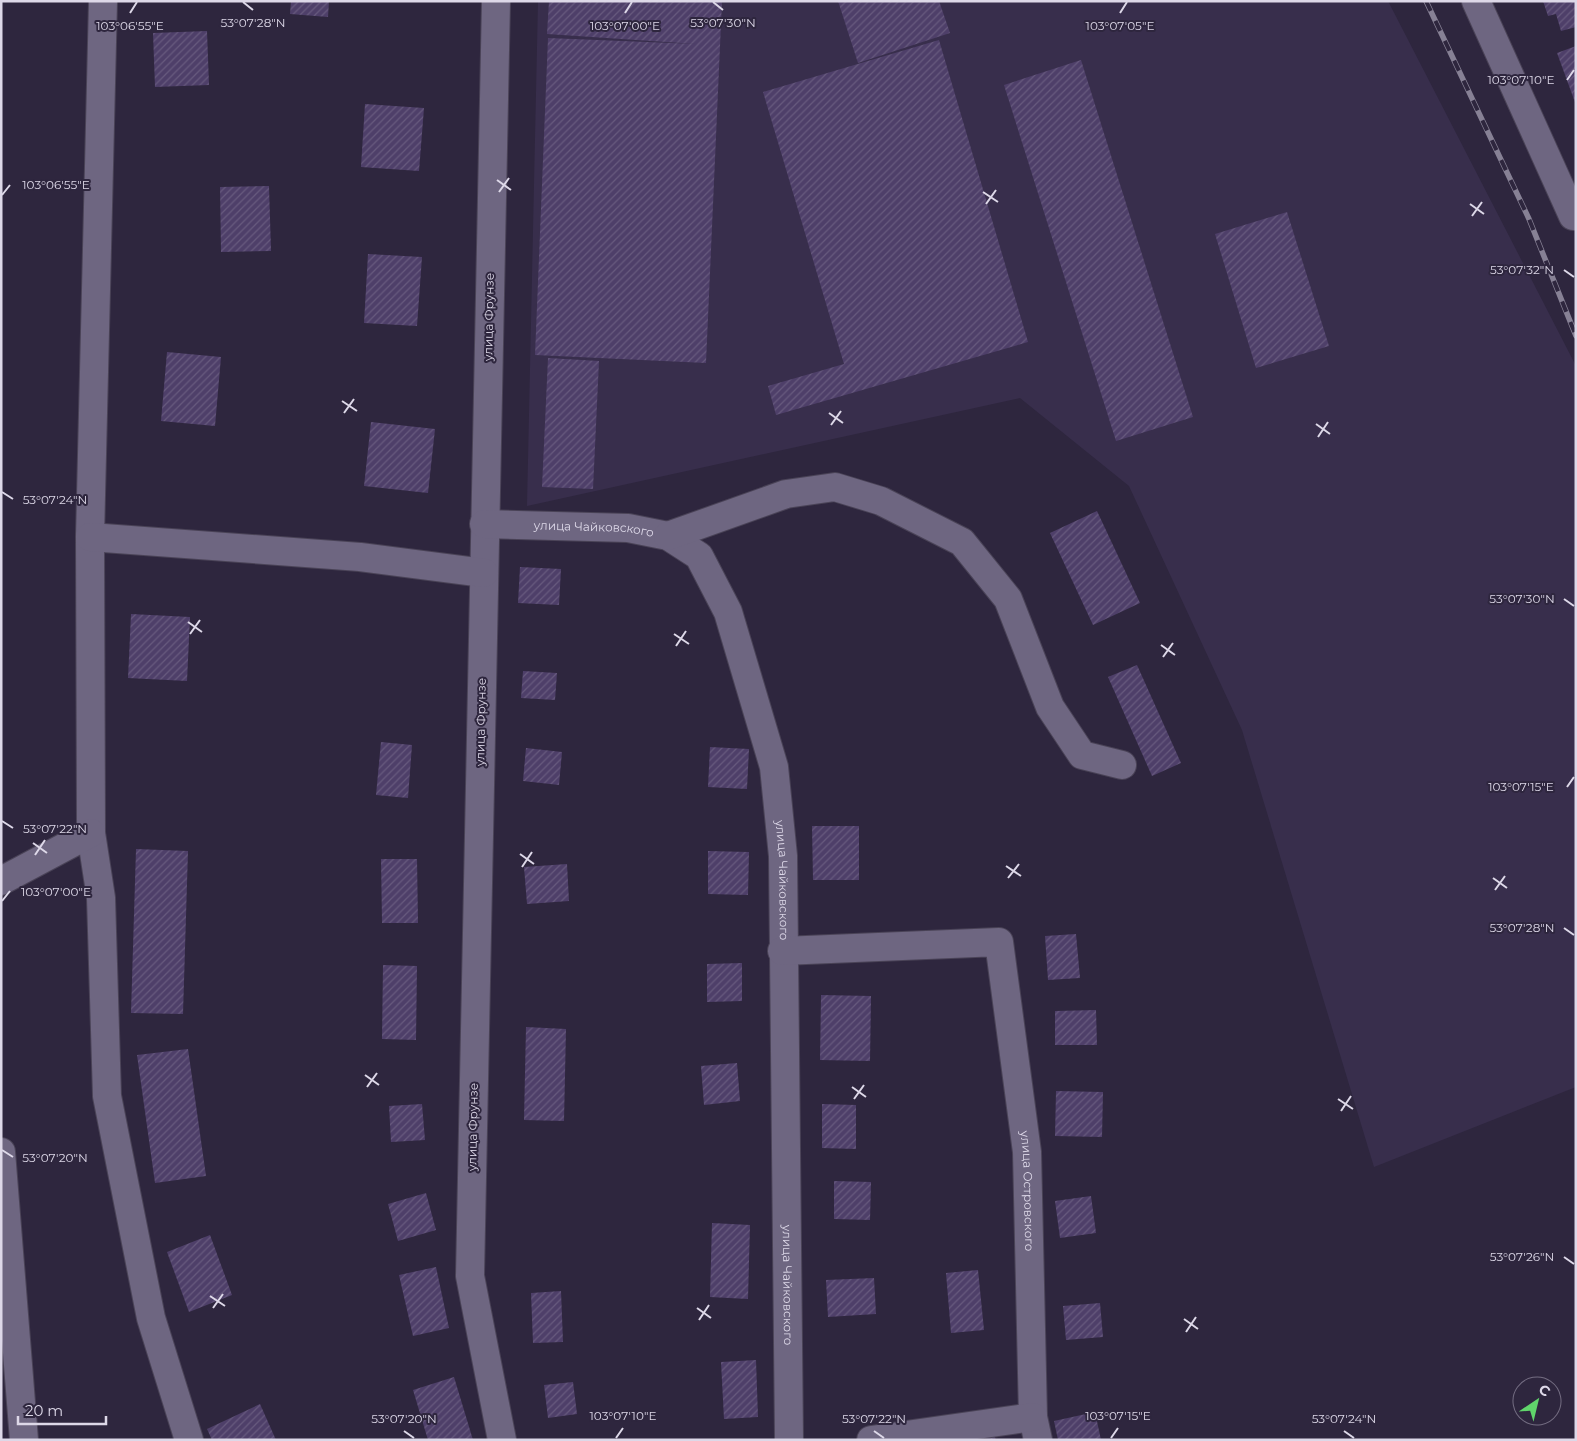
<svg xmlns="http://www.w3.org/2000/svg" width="1577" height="1441" viewBox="0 0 1577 1441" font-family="Montserrat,sans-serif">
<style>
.built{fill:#382e4c}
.building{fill:url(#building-hatch)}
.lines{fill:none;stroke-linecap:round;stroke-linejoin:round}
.minor-casing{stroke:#4a4357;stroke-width:30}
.minor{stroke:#6e6681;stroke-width:28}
.rail-casing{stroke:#878195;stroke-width:5.5}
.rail{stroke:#2e263e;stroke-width:4;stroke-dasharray:11;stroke-linecap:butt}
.ticks{fill:none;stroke:#ddd8e8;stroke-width:2}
.labels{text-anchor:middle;stroke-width:4;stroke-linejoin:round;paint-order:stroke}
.street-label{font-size:12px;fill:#ddd8e8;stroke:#2e263e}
.ticks-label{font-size:12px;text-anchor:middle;fill:#ddd8e8;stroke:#2e263e;stroke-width:4;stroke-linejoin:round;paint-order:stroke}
</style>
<defs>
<pattern id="building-hatch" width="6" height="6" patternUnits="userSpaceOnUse" patternTransform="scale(1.25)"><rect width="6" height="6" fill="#4e3f69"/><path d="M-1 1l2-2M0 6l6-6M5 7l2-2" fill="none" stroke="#675a7e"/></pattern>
</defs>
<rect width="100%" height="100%" fill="#2e263e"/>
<polygon class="built" points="538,1 1388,1 1576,366 1576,1087 1374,1167 1242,730 1129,486 1020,398 527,506"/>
<g class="building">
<polygon points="291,1 329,1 328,17 290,14"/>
<polygon points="549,1 722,1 706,363 535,355 548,38 696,44 547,34"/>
<polygon points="838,1 939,1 950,33 858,63"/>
<polygon points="1543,1 1576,1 1576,27 1561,31 1556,14 1548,16"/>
<polygon points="207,31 209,85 155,87 153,33"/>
<polygon points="939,40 1028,342 776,415 768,386 844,364 763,92"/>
<polygon points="1576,46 1576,105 1557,53"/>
<polygon points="1081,60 1193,417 1116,441 1004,85"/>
<polygon points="365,104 424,108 419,171 361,167"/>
<polygon points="269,186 271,251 221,252 220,187"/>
<polygon points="1287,212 1329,346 1256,368 1215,234"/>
<polygon points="368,254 422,257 417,326 364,323"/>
<polygon points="167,352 221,357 215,426 161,421"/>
<polygon points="548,358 599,361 593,489 542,487"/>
<polygon points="371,422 435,429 428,493 364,486"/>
<polygon points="1097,511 1140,603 1093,625 1050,533"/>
<polygon points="520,567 561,569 559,605 518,603"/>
<polygon points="131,614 190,617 187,681 128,678"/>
<polygon points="1137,665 1181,763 1152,776 1108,677"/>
<polygon points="523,671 557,673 555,700 521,698"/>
<polygon points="381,742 412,745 408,798 376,795"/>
<polygon points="710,747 749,749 747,789 708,787"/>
<polygon points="526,748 562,752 559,785 523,781"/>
<polygon points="812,826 859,826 859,880 813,880"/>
<polygon points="136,849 188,851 183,1014 131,1013"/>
<polygon points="708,851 749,852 748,895 708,894"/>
<polygon points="381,859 417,859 418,923 382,923"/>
<polygon points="567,864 569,901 527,904 524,867"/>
<polygon points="1076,934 1080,978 1048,980 1045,936"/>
<polygon points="742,963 742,1001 707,1002 707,964"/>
<polygon points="383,965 417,966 416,1040 382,1039"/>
<polygon points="821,995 871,996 870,1061 820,1060"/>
<polygon points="1096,1010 1097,1045 1055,1045 1055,1011"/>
<polygon points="526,1027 566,1029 564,1121 524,1120"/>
<polygon points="188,1049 206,1176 155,1183 137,1055"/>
<polygon points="737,1063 740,1101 704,1105 701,1066"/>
<polygon points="1056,1091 1103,1092 1102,1137 1055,1136"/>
<polygon points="422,1104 425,1140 391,1142 389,1106"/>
<polygon points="822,1104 856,1105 856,1149 822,1148"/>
<polygon points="834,1181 871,1182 870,1220 834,1219"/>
<polygon points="426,1193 436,1230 398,1241 388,1204"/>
<polygon points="1091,1196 1096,1233 1060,1238 1055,1201"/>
<polygon points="712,1223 750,1225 748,1299 710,1297"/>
<polygon points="210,1235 232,1295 189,1312 167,1252"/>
<polygon points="436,1267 449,1328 413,1336 399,1275"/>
<polygon points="978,1270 984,1330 951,1333 946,1273"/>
<polygon points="874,1278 876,1314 828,1317 826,1280"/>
<polygon points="561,1291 563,1342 533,1343 531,1293"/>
<polygon points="1100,1303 1103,1337 1066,1340 1063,1306"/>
<polygon points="756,1360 758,1417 724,1419 721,1362"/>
<polygon points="454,1377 473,1440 428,1440 413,1390"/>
<polygon points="573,1382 577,1414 548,1418 544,1385"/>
<polygon points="260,1404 276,1440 212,1440 207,1429"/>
<polygon points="1095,1412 1101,1440 1058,1440 1054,1421"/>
<polygon points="994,1435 996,1440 979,1440 978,1439"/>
</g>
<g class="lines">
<defs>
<g id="minor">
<polyline points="103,1 90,537 91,833 101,898 107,1096 151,1318 189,1440"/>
<polyline points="496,1 470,1276 502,1440"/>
<polyline points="1476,1 1573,216"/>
<path id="s1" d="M484,524L628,528L668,536L699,556L728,612L774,767L783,856L789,1440"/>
<polyline points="668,536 786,494 835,487 881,501 962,542 1008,599 1050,707 1082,755 1122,765"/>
<polyline points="90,537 360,557 484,573"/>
<polyline points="1,881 91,833"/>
<path id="s2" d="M782,951L999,942L1027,1152L1033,1417L1038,1440"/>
<polyline points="1,1152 24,1440"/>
<polyline points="871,1440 1033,1417"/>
</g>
</defs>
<use href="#minor" class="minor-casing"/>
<use href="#minor" class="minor"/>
<defs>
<polyline id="rail" points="1426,1 1529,219 1576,336"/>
</defs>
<use href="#rail" class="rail-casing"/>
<use href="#rail" class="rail"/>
</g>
<path class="ticks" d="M243,2L253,10M713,2L723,10M130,13L137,2M625,13L632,2M1120,13L1127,2M1567,80L1574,70M497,180L511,190M499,192L509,178M983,192L998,202M2,195L10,185M986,204L996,190M1470,204L1484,214M1472,216L1482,202M1564,270L1574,277M342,401L357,411M344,413L354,399M829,413L843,423M1316,424L1330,434M831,425L841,411M1318,437L1328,422M2,492L13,499M1564,599L1574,606M188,622L202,632M190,634L200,620M674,634L689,644M1161,645L1175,655M676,646L686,631M1163,657L1173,643M1567,787L1574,777M2,821L13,828M33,843L47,853M520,854L534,864M35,855L45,840M1006,866L1021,876M522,867L532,852M1008,878L1019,864M1493,878L1507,888M1495,890L1505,876M2,901L10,891M1564,928L1574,935M365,1075L379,1085M367,1087L377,1073M852,1087L866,1097M854,1099L864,1085M1338,1099L1353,1109M1341,1111L1351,1096M2,1150L13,1157M1564,1257L1574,1264M210,1296L225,1306M213,1308L223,1294M697,1308L711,1318M1184,1319L1198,1329M699,1320L709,1305M1186,1332L1196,1317M404,1431L414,1438M874,1431L884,1438M1344,1431L1354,1438M616,1438L623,1428M1111,1438L1118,1428"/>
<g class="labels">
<g class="street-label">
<text transform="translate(489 317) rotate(-89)" y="4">улица Фрунзе</text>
<text dy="4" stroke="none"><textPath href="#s1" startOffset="110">улица Чайковского</textPath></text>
<text transform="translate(481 722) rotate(-89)" y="4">улица Фрунзе</text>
<text dy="4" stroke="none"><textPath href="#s1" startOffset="560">улица Чайковского</textPath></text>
<text transform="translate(473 1127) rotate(-89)" y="4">улица Фрунзе</text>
<text dy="4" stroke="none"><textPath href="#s2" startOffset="468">улица Островского</textPath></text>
<text dy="4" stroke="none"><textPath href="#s1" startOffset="965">улица Чайковского</textPath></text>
</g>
</g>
<g class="ticks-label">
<text x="253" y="27">53°07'28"N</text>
<text x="723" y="27">53°07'30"N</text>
<text x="130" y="30">103°06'55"E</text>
<text x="625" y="30">103°07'00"E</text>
<text x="1120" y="30">103°07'05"E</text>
<text x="1521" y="84">103°07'10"E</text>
<text x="56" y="189">103°06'55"E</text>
<text x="1522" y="274">53°07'32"N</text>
<text x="55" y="504">53°07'24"N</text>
<text x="1522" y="603">53°07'30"N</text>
<text x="1521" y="791">103°07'15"E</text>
<text x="55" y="833">53°07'22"N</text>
<text x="56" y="896">103°07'00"E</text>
<text x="1522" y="932">53°07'28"N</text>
<text x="55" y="1162">53°07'20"N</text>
<text x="1522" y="1261">53°07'26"N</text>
<text x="623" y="1420">103°07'10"E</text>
<text x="1118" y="1420">103°07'15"E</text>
<text x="404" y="1423">53°07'20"N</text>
<text x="874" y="1423">53°07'22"N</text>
<text x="1344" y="1423">53°07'24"N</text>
</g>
<rect width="1577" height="1441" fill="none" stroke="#ddd8e8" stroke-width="5"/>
<g transform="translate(1537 1401) rotate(35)"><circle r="24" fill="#2e263e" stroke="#746d82"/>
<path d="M0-4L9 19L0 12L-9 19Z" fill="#60d56b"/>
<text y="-8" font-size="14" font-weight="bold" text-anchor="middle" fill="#ddd8e8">С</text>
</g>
<path d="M18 1416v8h88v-8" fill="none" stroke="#ddd8e8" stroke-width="2.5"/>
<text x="25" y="1416" font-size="15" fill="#ddd8e8" stroke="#2e263e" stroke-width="4" paint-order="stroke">20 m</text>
</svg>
